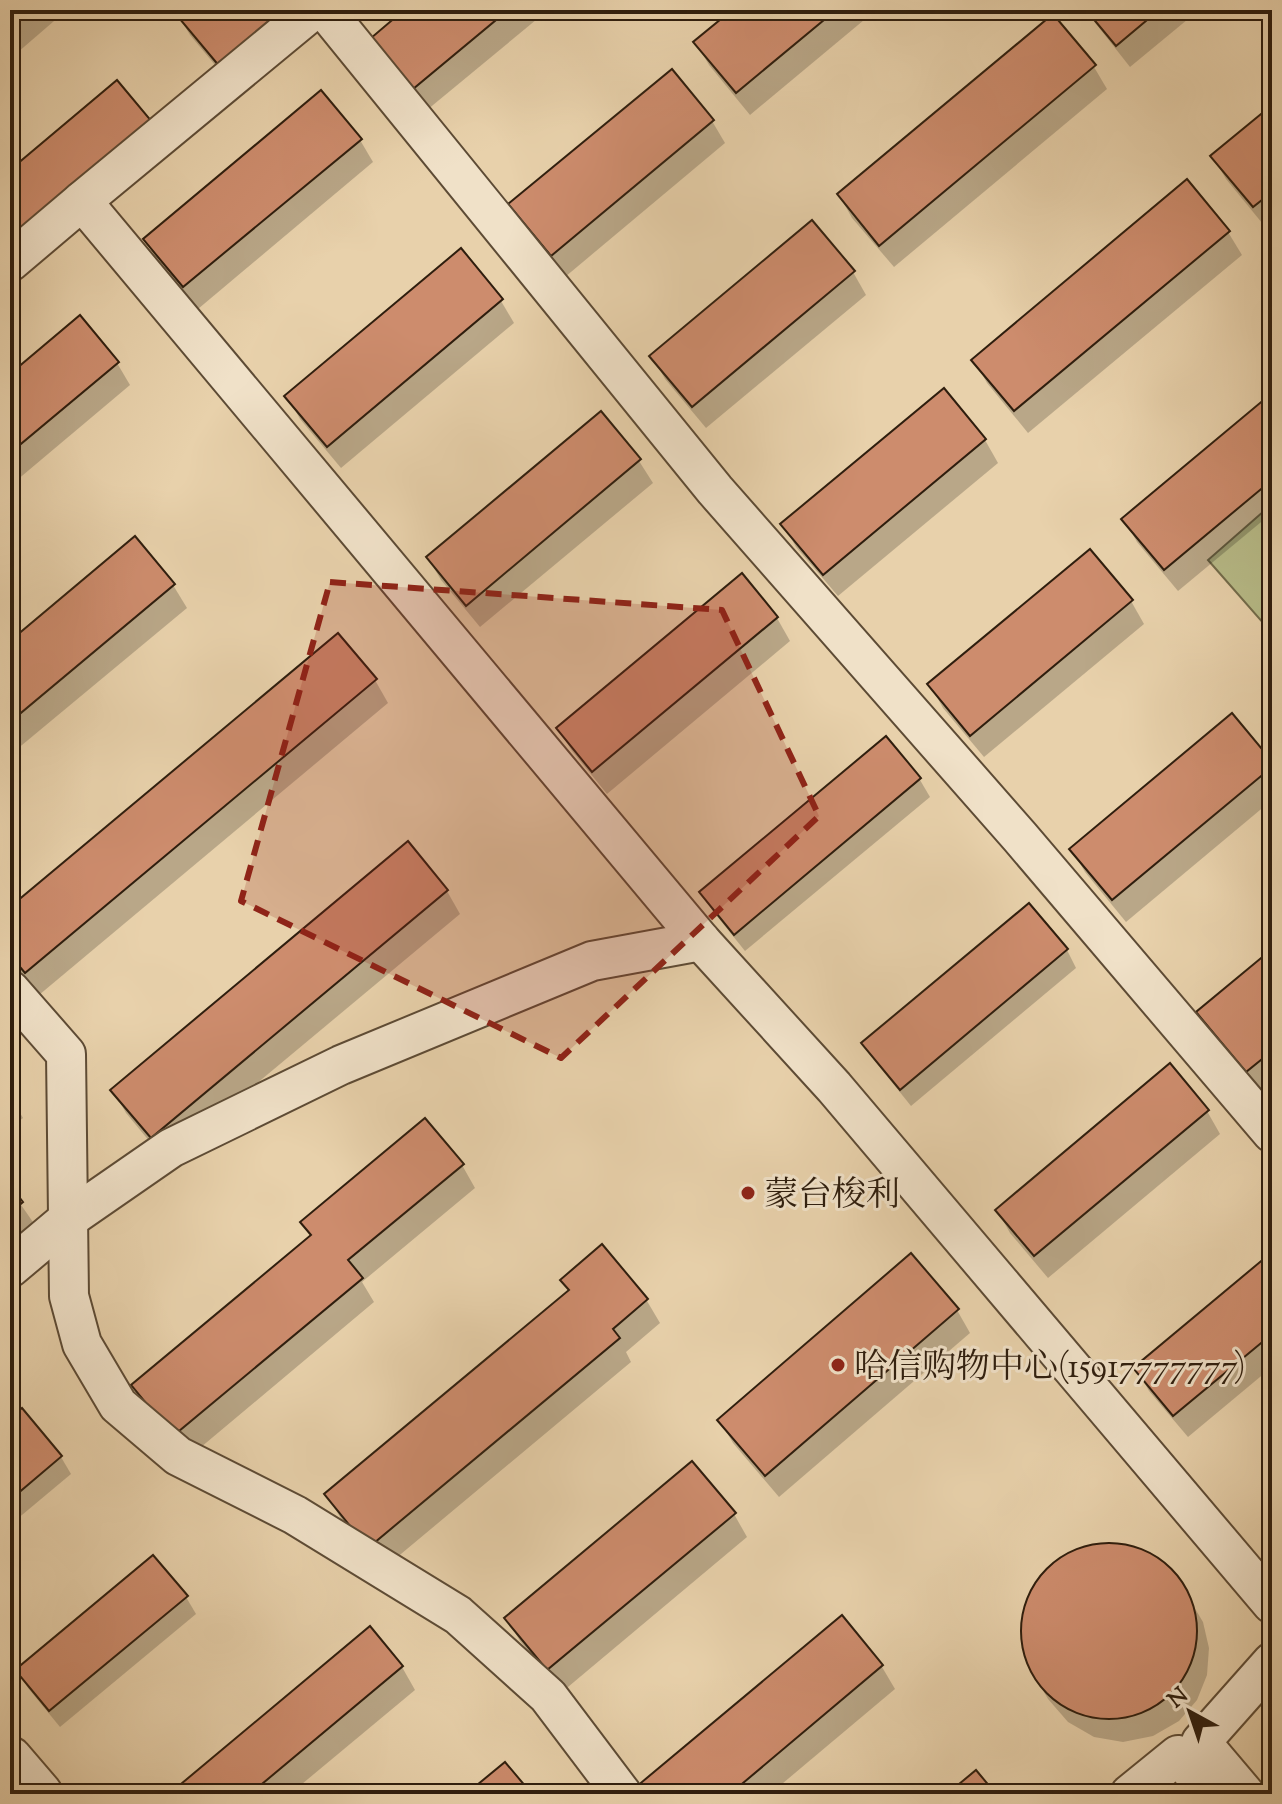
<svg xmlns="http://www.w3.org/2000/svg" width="1282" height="1804" viewBox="0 0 1282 1804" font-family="'Sorts Mill Goudy','Noto Serif SC',serif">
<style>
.green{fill:#b7bb88;stroke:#736c4b;stroke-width:2}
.shadow{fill:#0003}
.building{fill:#cd8c6d;stroke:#2f1e0e;stroke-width:2}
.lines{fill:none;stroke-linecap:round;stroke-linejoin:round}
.minor-casing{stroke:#5d4b35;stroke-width:42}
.tertiary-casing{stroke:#5d4b35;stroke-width:48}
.minor{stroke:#f0e1c8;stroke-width:38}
.tertiary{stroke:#f0e1c8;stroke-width:44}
.marked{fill:#8f2418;fill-opacity:0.2;stroke:#8f2418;stroke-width:6;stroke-dasharray:16 10;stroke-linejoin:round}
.poi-dot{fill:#8f2418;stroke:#f0e1c8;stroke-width:3}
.labels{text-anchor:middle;stroke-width:6;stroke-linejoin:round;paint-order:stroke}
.poi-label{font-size:34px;fill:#2f1e0e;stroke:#f0e1c8;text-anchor:start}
</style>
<rect width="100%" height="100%" fill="#e8d1ab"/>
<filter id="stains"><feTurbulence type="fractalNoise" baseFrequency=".0025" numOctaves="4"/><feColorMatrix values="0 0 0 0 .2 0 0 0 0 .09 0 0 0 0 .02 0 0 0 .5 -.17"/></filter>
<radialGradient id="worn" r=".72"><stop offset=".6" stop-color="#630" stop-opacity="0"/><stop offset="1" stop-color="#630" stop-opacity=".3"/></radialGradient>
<polygon class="green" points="1272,504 1272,633 1208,560"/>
<g class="shadow">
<polygon points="10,10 59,10 61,15 10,59"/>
<polygon points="180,10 329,10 235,89 190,35 177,13"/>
<polygon points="407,10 548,10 427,110 386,61"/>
<polygon points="735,10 876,10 750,115 709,65 696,43"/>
<polygon points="1085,10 1199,10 1130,67"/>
<polygon points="1094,67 1107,89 894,267 852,218 839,195"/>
<polygon points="1272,107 1272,225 1267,229 1226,179 1213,157"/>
<polygon points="712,121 725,143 565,277 524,227 511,205"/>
<polygon points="360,140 373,162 198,309 158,262 145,239"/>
<polygon points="1228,232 1242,255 1028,433 987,383 974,360"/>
<polygon points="460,251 501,301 514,323 341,468 300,419 287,396"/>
<polygon points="853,272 866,295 706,428 665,379 652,356"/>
<polygon points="117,363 130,385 10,486 10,377"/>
<polygon points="1272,396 1272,513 1178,591 1137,542 1124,519"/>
<polygon points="600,414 639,461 653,483 480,627 441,580 428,558"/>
<polygon points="985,440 998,463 838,596 796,547 783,524"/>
<polygon points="135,539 173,585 187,608 10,755 10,643"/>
<polygon points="1131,601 1144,624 984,757 943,708 930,685"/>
<polygon points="777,618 790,641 607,794 572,751 558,729"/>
<polygon points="375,680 388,703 39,995 10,960 10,909"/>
<polygon points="886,739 920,780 930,797 745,951 712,910 702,893"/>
<polygon points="1272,765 1272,800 1126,922 1085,872 1072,850"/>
<polygon points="407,844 447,891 460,914 165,1160 126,1113 113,1090"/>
<polygon points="1029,906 1067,950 1076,968 911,1106 874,1060 864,1043"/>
<polygon points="1272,952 1272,1084 1261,1094 1212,1035 1199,1013"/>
<polygon points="10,1096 23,1118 10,1128"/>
<polygon points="1207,1111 1220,1134 1048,1278 1010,1233 997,1210"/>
<polygon points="462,1165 475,1188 362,1282 374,1302 188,1458 147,1408 134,1386 311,1237 303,1223"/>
<polygon points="10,1189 35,1225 10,1246"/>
<polygon points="602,1247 647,1301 660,1323 626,1352 631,1362 383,1569 340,1517 327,1495 569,1292 562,1280"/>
<polygon points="1272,1255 1272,1367 1188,1437 1149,1391 1136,1368"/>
<polygon points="957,1310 970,1333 779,1497 733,1443 720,1421"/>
<polygon points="22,1411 61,1457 71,1474 10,1525 10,1421"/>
<polygon points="734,1514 747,1537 562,1692 520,1641 507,1619"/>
<polygon points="1102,1545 1129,1547 1154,1557 1175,1575 1203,1622 1209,1648 1207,1675 1197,1700 1179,1721 1153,1736 1123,1742 1094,1737 1068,1722 1048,1699 1034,1675 1024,1647 1023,1617 1033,1589 1052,1565 1076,1551"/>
<polygon points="186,1597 196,1614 60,1727 28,1688 18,1671"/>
<polygon points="842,1618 882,1667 895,1689 770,1794 642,1794"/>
<polygon points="370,1629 402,1667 415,1690 290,1794 172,1794"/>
</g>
<g class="building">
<polygon points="10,10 28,10 10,25"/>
<polygon points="177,10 289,10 220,67 174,12"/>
<polygon points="404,10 508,10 413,89 371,38"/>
<polygon points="732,10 836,10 736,93 693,42"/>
<polygon points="1086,10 1159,10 1116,46"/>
<polygon points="1053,14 1096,65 879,246 837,194"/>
<polygon points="672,69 714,120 551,256 508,204"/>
<polygon points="117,80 153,123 10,242 10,170"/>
<polygon points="321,90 362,139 183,287 143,239"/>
<polygon points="1272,105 1272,192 1253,207 1210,156"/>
<polygon points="1187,179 1230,231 1014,411 971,360"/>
<polygon points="812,220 855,271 692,407 649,356"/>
<polygon points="461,248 503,299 327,447 284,396"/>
<polygon points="80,315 119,362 10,453 10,374"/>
<polygon points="944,388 986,439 823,575 780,524"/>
<polygon points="1272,393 1272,480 1164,570 1121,519"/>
<polygon points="601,411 641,459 466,606 426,557"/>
<polygon points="135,536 175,584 10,722 10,641"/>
<polygon points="1090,549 1133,600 970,736 927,684"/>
<polygon points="742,573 778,617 592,772 556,728"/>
<polygon points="338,633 377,679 25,973 10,955 10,907"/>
<polygon points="1232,713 1272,761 1272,767 1112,900 1069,849"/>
<polygon points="886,736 921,778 734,935 699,892"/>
<polygon points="408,841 448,890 151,1138 110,1090"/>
<polygon points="1029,903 1068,949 900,1090 861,1043"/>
<polygon points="1272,949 1272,1051 1246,1072 1196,1012"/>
<polygon points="1170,1063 1209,1110 1034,1256 995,1210"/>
<polygon points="425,1118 464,1164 348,1260 363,1278 173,1436 131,1385 311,1235 300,1222"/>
<polygon points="10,1185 23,1202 10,1213"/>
<polygon points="602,1244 648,1299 613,1329 620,1338 368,1548 324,1494 569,1290 560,1280"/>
<polygon points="1272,1252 1272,1334 1173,1416 1133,1368"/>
<polygon points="911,1253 959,1309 765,1476 717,1420"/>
<polygon points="22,1408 62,1456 10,1500 10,1418"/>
<polygon points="692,1461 736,1513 547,1670 504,1618"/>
<circle cx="1109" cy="1631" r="88"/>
<polygon points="153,1555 188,1596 49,1711 15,1670"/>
<polygon points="842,1615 883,1665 730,1794 642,1794 636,1787"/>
<polygon points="370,1626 403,1666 250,1794 169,1794"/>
<polygon points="505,1762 532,1794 466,1794"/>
<polygon points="976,1770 996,1794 947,1794"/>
</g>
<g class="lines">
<defs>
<g id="minor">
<polyline points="325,10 715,490 1020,837 1272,1133"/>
<polyline points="82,201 313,10"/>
<polyline points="10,262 82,201 701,941 834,1087 1272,1604"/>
<polyline points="10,990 66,1054 69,1296 82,1344 118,1405 178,1456 295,1515 458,1615 548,1696 622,1794"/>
<polyline points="10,1268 67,1220 171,1148 341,1065 592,961 701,941"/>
<polyline points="1130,1794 1178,1755 1211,1794"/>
<polyline points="1245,1794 1201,1742 1272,1662"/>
</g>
<polyline id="tertiary" points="10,1759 40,1794"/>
</defs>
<use href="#minor" class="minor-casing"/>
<use href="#tertiary" class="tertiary-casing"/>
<use href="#minor" class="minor"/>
<use href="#tertiary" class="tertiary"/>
</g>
<path class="marked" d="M330,582L722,610L819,816L561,1058L241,901Z"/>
<g class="poi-dot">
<circle cx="748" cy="1193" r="8"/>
<circle cx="838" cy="1365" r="8"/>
</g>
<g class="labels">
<g class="poi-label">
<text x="764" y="1205">蒙台梭利</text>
<text x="854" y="1377">哈信购物中心(15917777777)</text>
</g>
</g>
<rect width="1282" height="1804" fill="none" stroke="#e8d1ab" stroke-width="40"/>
<rect x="12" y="12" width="1258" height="1780" fill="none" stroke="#2f1e0e" stroke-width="4"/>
<rect x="20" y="20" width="1242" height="1764" fill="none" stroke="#2f1e0e" stroke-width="2"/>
<g transform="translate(1190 1712) rotate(320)" stroke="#f0e1c8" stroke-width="6" paint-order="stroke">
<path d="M0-6L14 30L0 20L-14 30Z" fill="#2f1e0e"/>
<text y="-12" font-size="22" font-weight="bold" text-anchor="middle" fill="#2f1e0e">N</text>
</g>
<rect width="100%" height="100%" filter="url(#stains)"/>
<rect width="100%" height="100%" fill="url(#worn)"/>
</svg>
